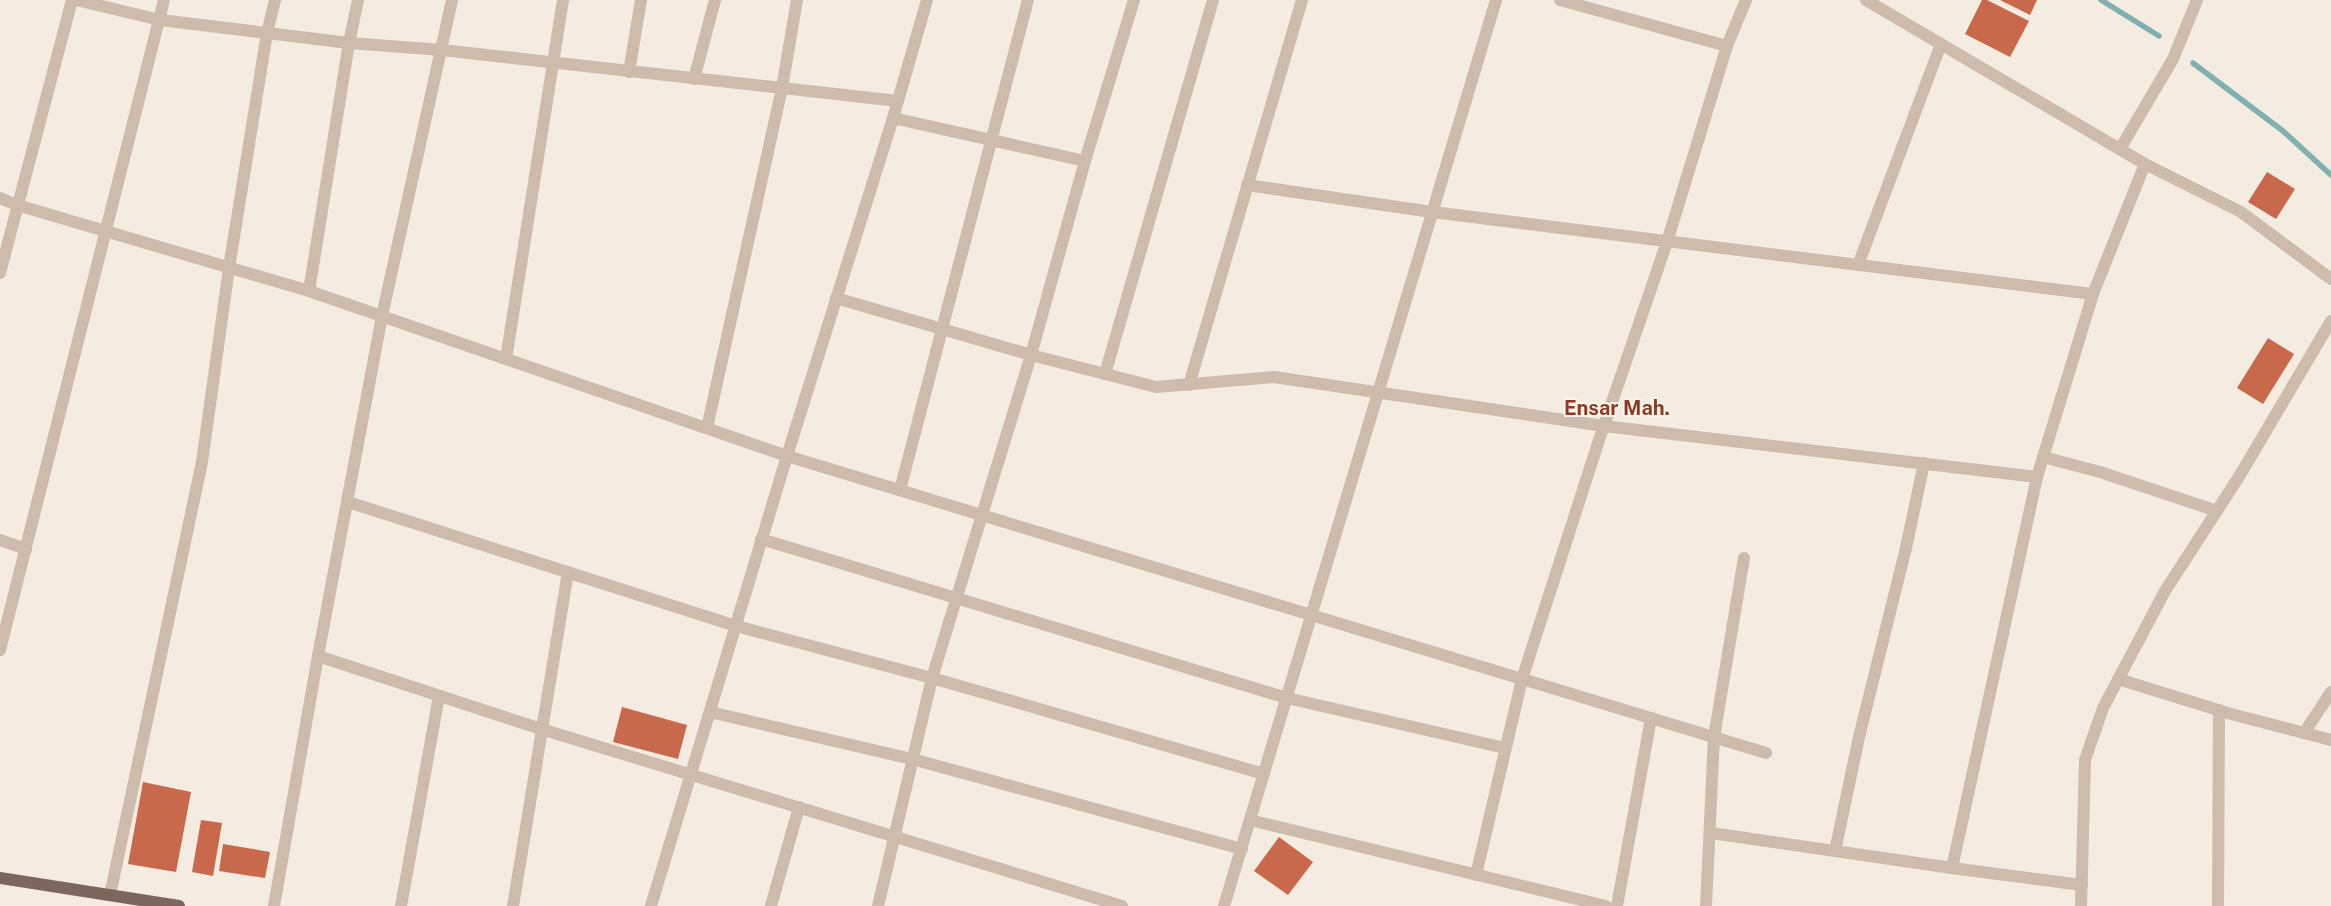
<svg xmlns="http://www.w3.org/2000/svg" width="2331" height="906" viewBox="0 0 2331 906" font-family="'Public Sans',sans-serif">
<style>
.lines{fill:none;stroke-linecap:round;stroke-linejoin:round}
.stream{stroke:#7fb0b2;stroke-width:5.5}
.building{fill:#c8694b}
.minor{stroke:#cdbbac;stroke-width:12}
.primary{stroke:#7d675c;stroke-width:12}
.labels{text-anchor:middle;stroke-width:4;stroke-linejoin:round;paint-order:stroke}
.district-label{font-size:20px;font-weight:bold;fill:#8c3b22;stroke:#fbf5ee}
</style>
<rect width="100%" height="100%" fill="#f4ebe1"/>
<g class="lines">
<g class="stream">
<polyline points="2101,0 2159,36"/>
<polyline points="2193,63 2283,131 2331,175"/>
</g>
</g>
<g class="building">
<polygon points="1982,0 1987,0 2029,21 2010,57 1965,34"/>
<polygon points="2000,0 2037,0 2030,15"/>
<polygon points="2267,172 2295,189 2276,219 2248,202"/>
<polygon points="2268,338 2294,354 2263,404 2237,388"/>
<polygon points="622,707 687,725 678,759 613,742"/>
<polygon points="143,782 191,792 176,872 128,864"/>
<polygon points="201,820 222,823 213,876 192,872"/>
<polygon points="1279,837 1313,862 1288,895 1254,871"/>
<polygon points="223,844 270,852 265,878 219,871"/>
</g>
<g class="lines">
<g class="minor">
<polyline points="76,0 160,20 267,33 349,43 442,50 898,101"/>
<polyline points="1560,0 1727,46"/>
<polyline points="1866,0 2145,164 2241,212 2331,279"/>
<polyline points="629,72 641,0"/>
<polyline points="694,79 715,0"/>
<polyline points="893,118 1085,161"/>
<polyline points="2120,149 2173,59 2197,0"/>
<polyline points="1247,185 1432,212 2093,294"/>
<polyline points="0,198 17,205 309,291 787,456 1766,753"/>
<polyline points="1858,265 1941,44"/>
<polyline points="0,273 72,0"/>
<polyline points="309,291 349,43 358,0"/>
<polyline points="836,298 1031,355 1156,387 1274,377 1604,426 2037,477"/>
<polyline points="506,359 563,0"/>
<polyline points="1105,374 1213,0"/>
<polyline points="1189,385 1302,0"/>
<polyline points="707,428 782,88 797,0"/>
<polyline points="2043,457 2100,472 2217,511"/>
<polyline points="900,490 1028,0"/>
<polyline points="348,502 736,626 932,678 1264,774"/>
<polyline points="761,539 1287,698 1505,748"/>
<polyline points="0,540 26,549"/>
<polyline points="0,650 164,0"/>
<polyline points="318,656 541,729 1122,906"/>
<polyline points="2118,679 2231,714 2331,740"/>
<polyline points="710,712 912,759 1242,849"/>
<polyline points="2304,733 2331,692"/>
<polyline points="1250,820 1606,906"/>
<polyline points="1711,833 1952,868 2082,885"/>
<polyline points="1835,851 1859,737 1906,548 1924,463"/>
<polyline points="1952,868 2037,477 2093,294 2145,164"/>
<polyline points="1476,875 1522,679 1599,440 1667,242 1727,46 1746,0"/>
<polyline points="110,895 202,462 229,268 267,33 275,0"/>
<polyline points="274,906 318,656 382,316 452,0"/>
<polyline points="401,906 439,696"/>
<polyline points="513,906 568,572"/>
<polyline points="651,906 787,456 893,118 927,0"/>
<polyline points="771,906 799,807"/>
<polyline points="878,906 932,678 1031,355 1085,161 1134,0"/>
<polyline points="1224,906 1496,0"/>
<polyline points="1617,906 1651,718"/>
<polyline points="1706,906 1714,737 1744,558"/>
<polyline points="2081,906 2085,760 2103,708 2165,591 2240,475 2331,321"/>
<polyline points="2218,906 2219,710"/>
</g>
<polyline class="primary" points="0,878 179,906"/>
</g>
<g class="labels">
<g class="district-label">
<text x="1617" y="415">Ensar Mah.</text>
</g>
</g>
</svg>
